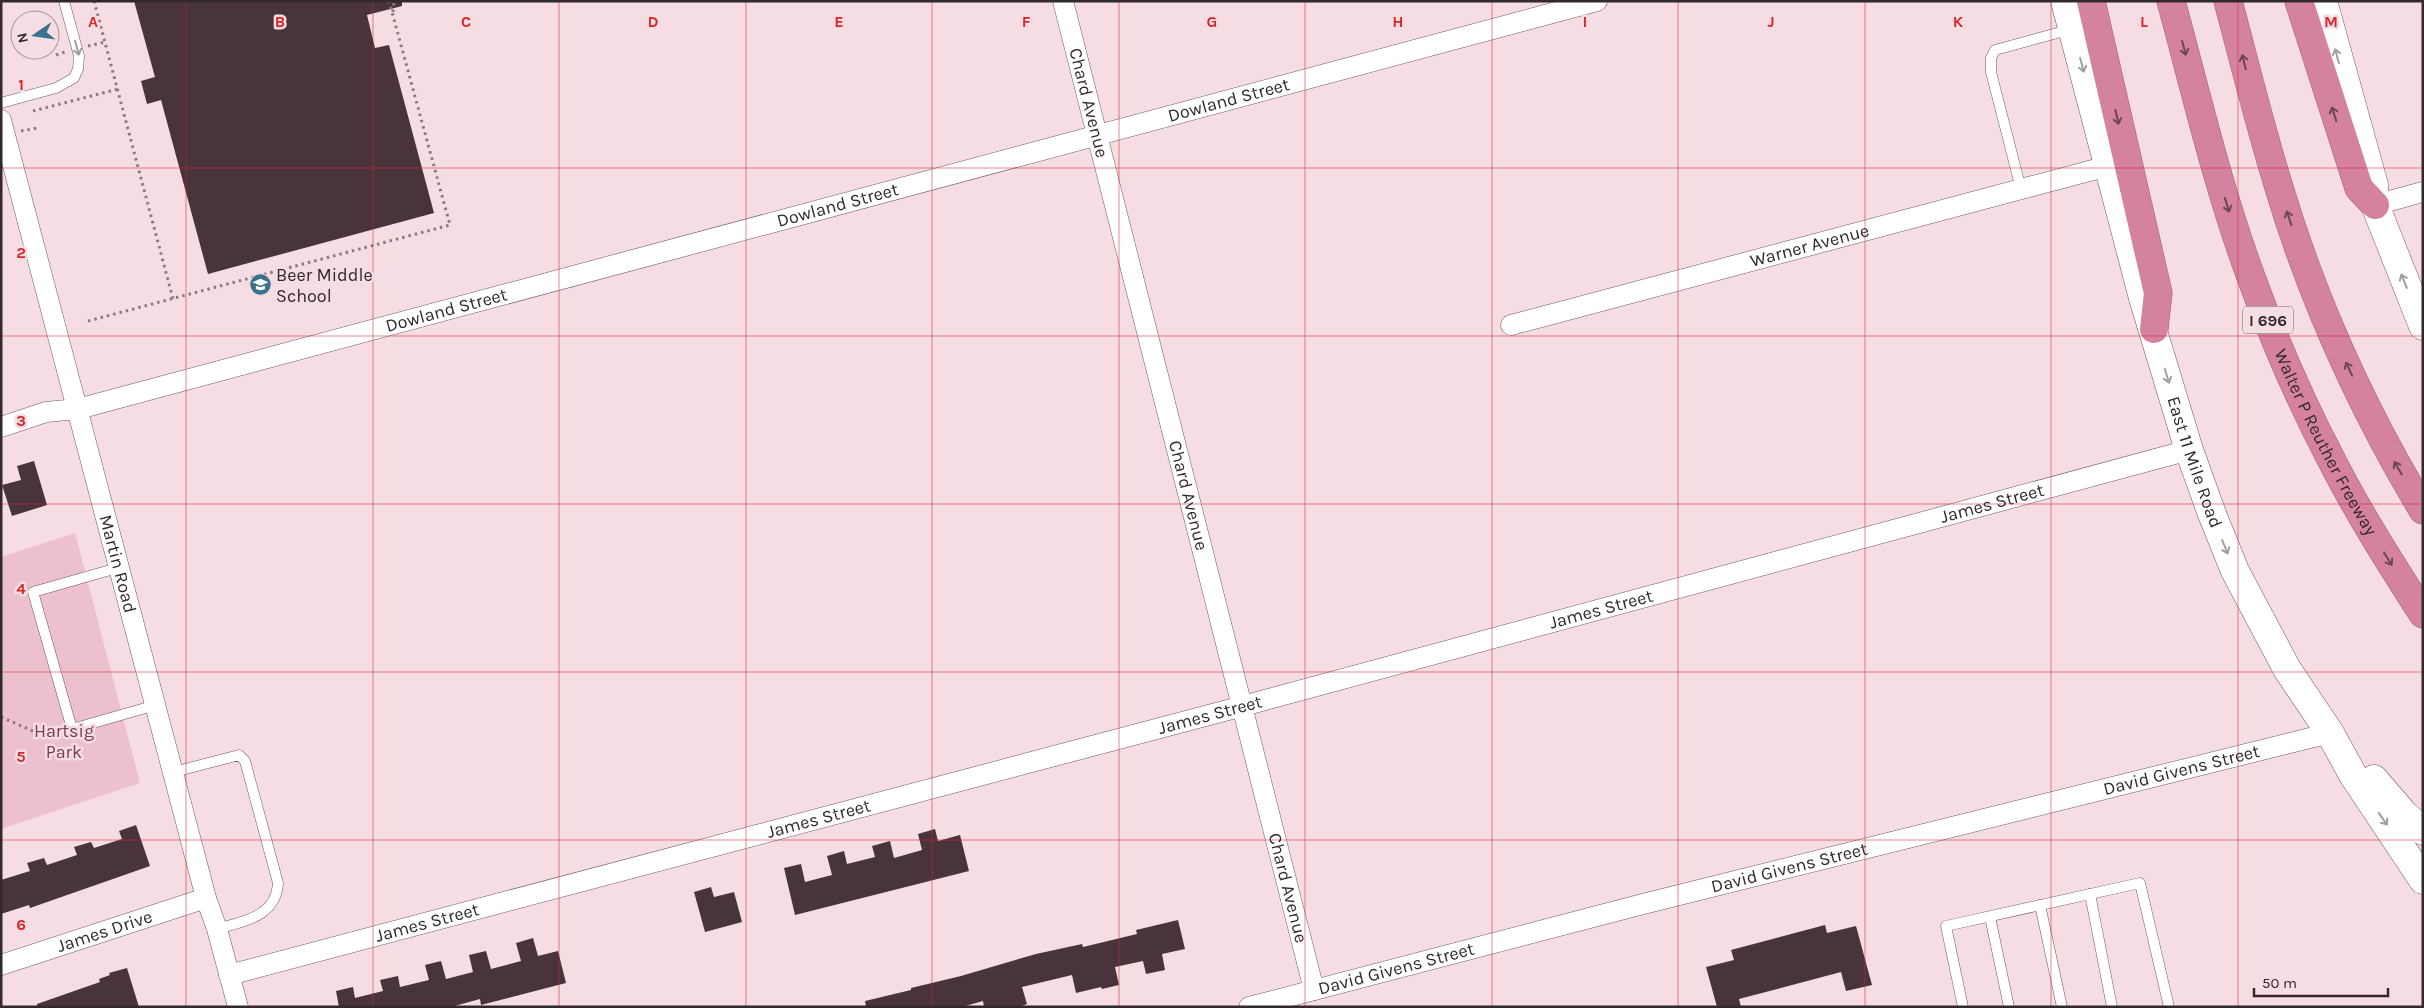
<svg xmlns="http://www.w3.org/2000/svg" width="2424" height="1008" viewBox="0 0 2424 1008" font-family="Karla,sans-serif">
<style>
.green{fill:#edc0cd}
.building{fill:#48343a}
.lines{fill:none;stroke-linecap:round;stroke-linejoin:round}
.lane-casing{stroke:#6f5960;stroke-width:11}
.street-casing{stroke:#6f5960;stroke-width:21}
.secondary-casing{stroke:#6f5960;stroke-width:29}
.highway-casing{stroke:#9c6376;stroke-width:29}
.path{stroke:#8a7a7f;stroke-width:3;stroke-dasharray:2.5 4;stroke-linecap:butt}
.lane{stroke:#fff;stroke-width:10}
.street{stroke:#fff;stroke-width:20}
.secondary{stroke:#fff;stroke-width:28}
.highway{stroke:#d5829e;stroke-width:28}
.oneway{stroke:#a39fa0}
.oneway2{stroke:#6b4854}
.grid{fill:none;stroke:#d62828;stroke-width:1;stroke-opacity:0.55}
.labels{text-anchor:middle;stroke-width:5;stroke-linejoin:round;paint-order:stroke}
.shield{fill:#f6dce3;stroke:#6d5f63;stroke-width:1}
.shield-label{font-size:16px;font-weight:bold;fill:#32292c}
.street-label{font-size:18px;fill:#32292c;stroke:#f6dce3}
.poi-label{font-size:18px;fill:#32292c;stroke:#f6dce3;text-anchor:start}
.park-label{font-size:18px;fill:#7a3c52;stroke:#f6dce3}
.grid-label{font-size:16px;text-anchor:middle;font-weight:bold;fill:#d62828;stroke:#f6dce3;stroke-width:5;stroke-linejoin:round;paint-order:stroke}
</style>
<rect width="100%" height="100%" fill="#f6dce3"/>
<polygon class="green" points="75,533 140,783 1,829 1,557"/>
<g class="building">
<polygon points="134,1 402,1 402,6 367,15 375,48 389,45 434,213 208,274 161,100 147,104 141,81 155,77"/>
<polygon points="34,461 47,505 12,516 2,485 21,480 17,466"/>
<polygon points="136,825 150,866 30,908 29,905 1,914 1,880 30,871 27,863 44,858 47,865 77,855 74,847 91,842 94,848 122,839 119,831"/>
<polygon points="935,829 938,841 960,835 969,871 795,915 784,868 801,864 805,882 832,875 827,856 844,851 847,864 875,857 872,846 890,841 894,858 922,850 918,834"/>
<polygon points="711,887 714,897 734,892 742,922 705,932 694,892"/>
<polygon points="1178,920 1185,949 1162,954 1165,970 1146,974 1143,961 1115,967 1119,985 1102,989 1101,987 1076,993 1072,975 1022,987 1027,1004 1019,1007 984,1007 983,1001 962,1007 866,1007 865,1001 911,990 911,988 961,976 1036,954 1082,944 1083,947 1137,934 1136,930"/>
<polygon points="1825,925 1827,933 1856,926 1872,985 1846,991 1841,972 1739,999 1741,1007 1717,1007 1706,967 1734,960 1731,950"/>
<polygon points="533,938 538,956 558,951 566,983 481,1005 480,999 451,1007 339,1007 336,991 353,987 355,998 383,991 380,980 398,976 400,987 429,980 425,965 441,961 446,979 473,972 469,955 486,951 491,969 521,961 516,943"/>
<polygon points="127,968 139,1007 37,1007 37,1004 100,982 99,979 110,975 109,973"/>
</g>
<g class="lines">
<defs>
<g id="lane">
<polyline points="1,103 56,88 74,78 78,69 79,56 64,1"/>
<polyline points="2021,189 1991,72 1991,58 1995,50 2072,29"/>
<polyline points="121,567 33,592 72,729 156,705"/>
<path d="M174,772L239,755L245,761L278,883C276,917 244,921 217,929"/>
<polyline points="2090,894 2112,1007"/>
<polyline points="2040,905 2062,1007"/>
<polyline points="1990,917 2009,1007"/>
<polyline points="1963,1007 1946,926 2140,883 2169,1007"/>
</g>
<g id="street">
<path id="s1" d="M1063,1L1314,990"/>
<path id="s2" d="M1,120L206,898L217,929L238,1007"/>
<polyline points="2375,205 2423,192"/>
<path id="s3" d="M1511,325L2108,166"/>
<path id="s4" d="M1,427L46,412L78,409L1597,1"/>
<path id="s5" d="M1,965L206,898"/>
<path id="s6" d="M229,975L1243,706L2189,450"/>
<path id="s7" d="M1249,1007L1643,904L2330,733"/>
</g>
<g id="secondary">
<path id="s8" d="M2065,1L2143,298L2189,450L2212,514L2235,571L2287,669L2330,733L2353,775L2423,880"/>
<polyline points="2323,1 2374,185 2375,205 2423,326"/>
<polyline points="2374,779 2404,814 2423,831"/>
</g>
<g id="highway">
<polyline points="2091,1 2158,293 2154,329"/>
<path id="s9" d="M2171,1C2196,93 2218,188 2251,277C2274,340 2301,402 2332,461C2359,514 2391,564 2423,614"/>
<path d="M2228,1C2244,61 2259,122 2277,181C2311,296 2361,407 2423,510"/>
<polyline points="2299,1 2359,188 2375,205"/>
</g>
</defs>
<use href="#lane" class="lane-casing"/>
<use href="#street" class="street-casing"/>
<use href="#secondary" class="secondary-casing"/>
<use href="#highway" class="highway-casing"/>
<g class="path">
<polyline points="94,1 173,299"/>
<polyline points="393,12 394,1"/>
<polyline points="88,46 105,42"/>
<polyline points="56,55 65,52"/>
<polyline points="33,111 118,89"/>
<polyline points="21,131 38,128"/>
<polyline points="88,321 450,225 389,1"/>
<polyline points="1,717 42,735 58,729"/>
</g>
<use href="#lane" class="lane"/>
<use href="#street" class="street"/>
<use href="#secondary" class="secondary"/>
<use href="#highway" class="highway"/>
</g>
<defs><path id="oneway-shaft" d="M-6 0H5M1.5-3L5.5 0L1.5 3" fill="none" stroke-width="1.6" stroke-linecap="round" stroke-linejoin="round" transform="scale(1.25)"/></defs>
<g class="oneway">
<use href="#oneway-shaft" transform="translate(77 48) rotate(75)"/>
<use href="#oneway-shaft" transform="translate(2337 56) rotate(-105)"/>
<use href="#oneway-shaft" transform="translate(2082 65) rotate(75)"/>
<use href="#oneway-shaft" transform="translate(2404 281) rotate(-112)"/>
<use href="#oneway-shaft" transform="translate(2167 376) rotate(73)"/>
<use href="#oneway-shaft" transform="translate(2225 547) rotate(68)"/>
<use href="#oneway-shaft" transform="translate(2383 819) rotate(55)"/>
</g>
<g class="oneway2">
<use href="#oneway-shaft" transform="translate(2184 48) rotate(75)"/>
<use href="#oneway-shaft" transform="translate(2244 62) rotate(-104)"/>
<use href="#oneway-shaft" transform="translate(2334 114) rotate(-108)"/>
<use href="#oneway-shaft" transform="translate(2117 117) rotate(77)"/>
<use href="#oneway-shaft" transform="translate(2227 205) rotate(73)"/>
<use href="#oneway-shaft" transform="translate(2289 218) rotate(-108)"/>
<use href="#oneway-shaft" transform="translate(2349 369) rotate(-115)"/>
<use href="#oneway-shaft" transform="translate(2398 468) rotate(-120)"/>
<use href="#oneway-shaft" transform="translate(2388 559) rotate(58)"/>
</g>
<path class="grid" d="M186,1V1007M373,1V1007M559,1V1007M746,1V1007M932,1V1007M1119,1V1007M1305,1V1007M1492,1V1007M1678,1V1007M1865,1V1007M2051,1V1007M2238,1V1007M1,168H2423M1,336H2423M1,504H2423M1,672H2423M1,840H2423"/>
<defs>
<symbol id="school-disc" viewBox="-11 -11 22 22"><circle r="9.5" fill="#3a728c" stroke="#f6dce3"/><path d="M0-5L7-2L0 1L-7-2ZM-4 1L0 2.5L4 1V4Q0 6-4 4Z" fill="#fff"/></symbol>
</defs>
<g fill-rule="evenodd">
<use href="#school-disc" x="248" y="272" width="25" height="25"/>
</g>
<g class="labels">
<rect class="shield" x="2243" y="306.5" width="50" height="27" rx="4"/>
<g class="shield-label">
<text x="2268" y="326">I 696</text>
</g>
<g class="street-label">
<text dy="6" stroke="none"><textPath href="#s4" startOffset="1271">Dowland Street</textPath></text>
<text dy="6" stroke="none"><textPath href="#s1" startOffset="105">Chard Avenue</textPath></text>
<text dy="6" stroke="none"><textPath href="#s4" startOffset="866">Dowland Street</textPath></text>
<text dy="6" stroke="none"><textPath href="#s3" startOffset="309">Warner Avenue</textPath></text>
<text dy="6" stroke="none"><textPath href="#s4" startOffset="461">Dowland Street</textPath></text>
<text dy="6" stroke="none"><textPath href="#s9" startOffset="469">Walter P Reuther Freeway</textPath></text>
<text dy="6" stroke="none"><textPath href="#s8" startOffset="479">East 11 Mile Road</textPath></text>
<text dy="6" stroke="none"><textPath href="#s1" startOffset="510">Chard Avenue</textPath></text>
<text dy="6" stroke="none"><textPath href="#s6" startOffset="1825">James Street</textPath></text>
<text dy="6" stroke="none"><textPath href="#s2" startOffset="459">Martin Road</textPath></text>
<text dy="6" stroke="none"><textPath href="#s6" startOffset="1420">James Street</textPath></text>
<text dy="6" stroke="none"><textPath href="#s6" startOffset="1015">James Street</textPath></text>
<text dy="6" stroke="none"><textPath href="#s7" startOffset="962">David Givens Street</textPath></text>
<text dy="6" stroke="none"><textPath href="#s6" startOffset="610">James Street</textPath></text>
<text dy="6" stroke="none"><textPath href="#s7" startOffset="558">David Givens Street</textPath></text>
<text dy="6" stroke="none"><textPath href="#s1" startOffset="915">Chard Avenue</textPath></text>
<text dy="6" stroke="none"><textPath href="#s6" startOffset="205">James Street</textPath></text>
<text dy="6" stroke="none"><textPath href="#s5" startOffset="109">James Drive</textPath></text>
<text dy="6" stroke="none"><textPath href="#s7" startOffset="152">David Givens Street</textPath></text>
</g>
<g class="poi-label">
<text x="276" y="281">Beer Middle<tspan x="276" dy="21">School</tspan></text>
</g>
<g class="park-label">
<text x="64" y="737">Hartsig<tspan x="64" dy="21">Park</tspan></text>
</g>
</g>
<g class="grid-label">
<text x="93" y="27">A</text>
<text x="280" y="27">B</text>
<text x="466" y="27">C</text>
<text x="653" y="27">D</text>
<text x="839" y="27">E</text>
<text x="1026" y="27">F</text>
<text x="1212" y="27">G</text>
<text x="1398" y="27">H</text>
<text x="1585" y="27">I</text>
<text x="1771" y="27">J</text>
<text x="1958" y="27">K</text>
<text x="2144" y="27">L</text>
<text x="2331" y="27">M</text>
<text x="21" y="90">1</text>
<text x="21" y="258">2</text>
<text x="21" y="426">3</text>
<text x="21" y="594">4</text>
<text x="21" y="762">5</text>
<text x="21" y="930">6</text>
</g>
<rect width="2424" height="1008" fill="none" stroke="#32292c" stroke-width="5"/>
<g transform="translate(35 35) rotate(257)"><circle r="24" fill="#f6dce3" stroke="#a8949a"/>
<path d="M0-4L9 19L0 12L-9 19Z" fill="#3a728c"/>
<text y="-8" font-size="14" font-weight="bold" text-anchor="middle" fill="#32292c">N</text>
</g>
<path d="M2254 988v8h134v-8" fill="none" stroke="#32292c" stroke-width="2.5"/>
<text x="2262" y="988" font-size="15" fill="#32292c" stroke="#f6dce3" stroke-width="4" paint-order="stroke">50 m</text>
</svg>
